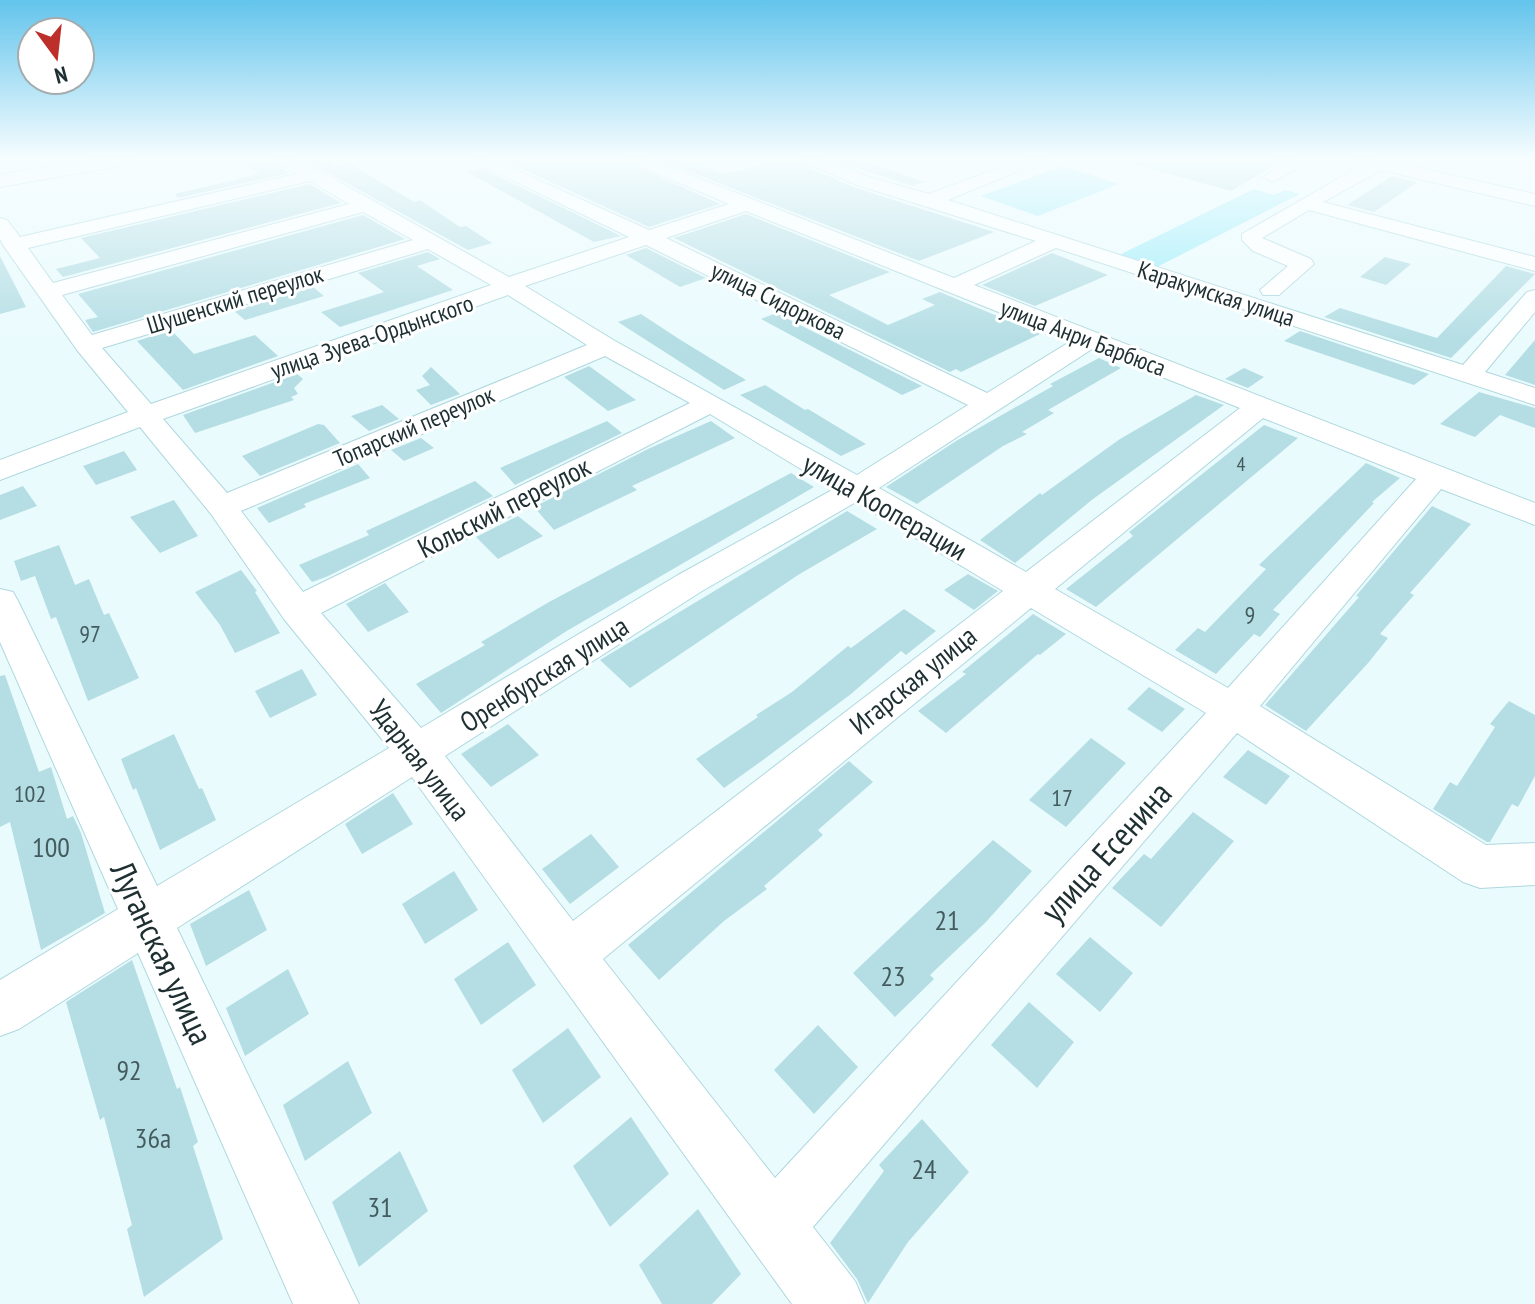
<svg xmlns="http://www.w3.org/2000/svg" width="1535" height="1304" viewBox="0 0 1535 1304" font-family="'PT Sans Narrow',sans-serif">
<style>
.green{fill:#9dedf9}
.building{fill:#b4dee4}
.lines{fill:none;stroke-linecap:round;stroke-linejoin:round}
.minor-casing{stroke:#aed8de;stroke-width:2}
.major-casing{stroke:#aed8de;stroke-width:2}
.minor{fill:#fff;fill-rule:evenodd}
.major{fill:#fff;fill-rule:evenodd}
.labels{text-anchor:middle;stroke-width:6;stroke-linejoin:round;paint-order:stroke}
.far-number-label{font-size:20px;fill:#445b5e}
.far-street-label{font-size:24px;fill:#1e2f31;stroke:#fff}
.number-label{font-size:24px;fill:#445b5e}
.street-label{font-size:28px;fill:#1e2f31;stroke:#fff}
.near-number-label{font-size:28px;fill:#445b5e}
.near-street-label{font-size:34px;fill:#1e2f31;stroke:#fff}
</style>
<rect width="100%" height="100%" fill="#eafbfe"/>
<g class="green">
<polygon points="1062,166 1119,184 1038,216 981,196"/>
<polygon points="1254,189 1274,195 1285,190 1300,194 1153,269 1117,256"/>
</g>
<g class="building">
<polygon points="238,159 271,159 289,173 178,198 175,194 259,174"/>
<polygon points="303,159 331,159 332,167 349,163 414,202 420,200 460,227 466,226 492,243 468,250"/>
<polygon points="520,159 621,159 720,204 649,227 507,162"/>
<polygon points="657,159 685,159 724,174 789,159 856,188 994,232 919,261"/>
<polygon points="846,159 858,159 924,182 913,186 838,162"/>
<polygon points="1137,159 1221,159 1238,163 1250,159 1275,165 1231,191 1136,165"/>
<polygon points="481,168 621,236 594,242 467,172"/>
<polygon points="1392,176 1417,182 1374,212 1347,205"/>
<polygon points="310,184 341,203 63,277 56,269 100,258 81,238"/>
<polygon points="746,214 890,272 829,295 888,325 935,305 922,299 940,292 1040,334 961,372 956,369 950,372 674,238"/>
<polygon points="363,215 405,239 93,332 85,320 98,317 78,294"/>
<polygon points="646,248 706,278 680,287 626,255"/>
<polygon points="428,252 440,259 417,266 453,290 340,327 321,312 384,292 358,273"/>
<polygon points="1052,253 1108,275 1035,306 982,285"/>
<polygon points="0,256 26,307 0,314"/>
<polygon points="1385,257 1411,264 1386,285 1360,277"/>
<polygon points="1506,266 1535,274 1451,358 1324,317 1340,308 1437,338"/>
<polygon points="313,287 324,296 245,320 234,311"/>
<polygon points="776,313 922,386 902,395 761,319"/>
<polygon points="641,314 679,339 746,380 724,390 618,322"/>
<polygon points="171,330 194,354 255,335 278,356 183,390 137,341"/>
<polygon points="1300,331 1429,374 1414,385 1284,341"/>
<polygon points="1535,340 1535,385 1505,375"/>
<polygon points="1099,358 1121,368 1048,410 1054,413 1022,432 1027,434 1003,446 917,504 886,487 956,441 1053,386 1050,384"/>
<polygon points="589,366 636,400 608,411 564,377"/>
<polygon points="431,367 445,380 460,394 431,405 416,390 430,385 422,376"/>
<polygon points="1244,368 1264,377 1248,388 1225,379"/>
<polygon points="297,374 303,379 294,388 298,394 291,397 294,400 195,433 183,415"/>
<polygon points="765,385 805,410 808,409 866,444 841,456 740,395"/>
<polygon points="1479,392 1535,408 1535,428 1500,415 1475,437 1440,424"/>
<polygon points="1196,395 1224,405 1093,499 1015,563 980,540 1040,493 1042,495 1120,439"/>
<polygon points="382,405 399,419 369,431 351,416"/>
<polygon points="607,421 622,433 515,485 500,468"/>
<polygon points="711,421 735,438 632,486 637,490 554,530 534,507 650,448"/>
<polygon points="318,424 324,425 340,443 260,476 242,456"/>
<polygon points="1264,425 1298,438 1096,607 1066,589 1133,536 1129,532"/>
<polygon points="421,438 434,448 404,461 391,450"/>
<polygon points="124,451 137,470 96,485 83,466"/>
<polygon points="1366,463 1400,478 1372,502 1374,503 1273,610 1280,614 1260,637 1254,634 1216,674 1175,650 1198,628 1205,632 1266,569 1259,565"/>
<polygon points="358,464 370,478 304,504 306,507 269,523 257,508"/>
<polygon points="791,473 814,487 565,632 441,713 416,684 485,645 481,642 549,602"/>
<polygon points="475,481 493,496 326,577 312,582 299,565 369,535 366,531"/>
<polygon points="23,486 37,506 0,520 0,495"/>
<polygon points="174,500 198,536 160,553 130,517"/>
<polygon points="1432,506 1471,524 1410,593 1414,595 1380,634 1388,638 1369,662 1306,731 1265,705 1359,597 1356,596"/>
<polygon points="847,511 877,529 798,575 630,688 600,660"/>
<polygon points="518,516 543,536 498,559 476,537"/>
<polygon points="59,545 75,585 89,579 104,615 109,613 139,678 88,701 56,617 51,619 35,576 21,581 14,561"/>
<polygon points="241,570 257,591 255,592 280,633 235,653 220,625 195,592"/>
<polygon points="968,574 998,591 974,610 944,590"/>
<polygon points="385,583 409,612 368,632 346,604"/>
<polygon points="904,609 936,631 906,655 901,651 851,694 763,760 724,788 696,759 758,717 756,715 792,692 848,646 851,648"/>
<polygon points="1033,614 1066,634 1040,655 1038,654 946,733 918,711 966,674 962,672"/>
<polygon points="302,669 317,695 270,718 255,691"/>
<polygon points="5,675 39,772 51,767 67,819 73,816 81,833 105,913 41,950 10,822 0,827 0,676"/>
<polygon points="1149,687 1185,709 1162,732 1127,709"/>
<polygon points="1509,701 1535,715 1535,776 1518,807 1512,804 1490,842 1487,842 1433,809 1450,782 1457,786 1495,727 1490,724"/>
<polygon points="508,724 539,755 491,787 461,754"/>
<polygon points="174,734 199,789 202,788 216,820 160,850 136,788 133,790 121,759"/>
<polygon points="1091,738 1126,763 1066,827 1029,800"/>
<polygon points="1248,750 1290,776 1266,805 1223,777"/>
<polygon points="849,761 873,782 818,830 823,835 764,886 767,889 724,921 659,980 628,945"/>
<polygon points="393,793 413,824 362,854 345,824"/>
<polygon points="1193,812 1234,841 1161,927 1112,888 1144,854 1151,859"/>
<polygon points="591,834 619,867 570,904 542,869"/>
<polygon points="993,840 1032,871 985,923 930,975 934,979 895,1017 853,973"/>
<polygon points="454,871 478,910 425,944 402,904"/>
<polygon points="249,890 267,930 206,966 190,924"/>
<polygon points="1090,937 1133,973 1100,1012 1056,974"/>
<polygon points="508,942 536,985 481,1025 454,979"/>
<polygon points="132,960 177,1089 180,1087 198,1142 193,1146 223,1239 144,1297 127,1229 132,1225 104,1117 100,1120 66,1002"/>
<polygon points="288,969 309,1014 245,1056 226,1008"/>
<polygon points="1029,1002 1074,1042 1037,1088 991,1045"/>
<polygon points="818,1025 858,1067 814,1114 774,1070"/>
<polygon points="568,1028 601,1077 543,1123 512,1070"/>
<polygon points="348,1061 372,1113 305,1161 283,1105"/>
<polygon points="631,1117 669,1174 610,1227 573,1166"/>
<polygon points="922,1119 969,1172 908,1242 868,1303 857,1279 830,1243 884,1171 879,1165"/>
<polygon points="400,1151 428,1211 359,1267 332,1202"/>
<polygon points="698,1209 741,1274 712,1304 662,1304 639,1265"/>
</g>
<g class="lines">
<defs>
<g id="minor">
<path d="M274,159H296L320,171L509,277L629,237L469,159H492L649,230L729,204L624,159H649L954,278L1036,241L857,185L798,159H823L869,177L929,194L1022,159H1047L948,200L1463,365L1527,292L1535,290V312L1485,372L1535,388V405L1056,248L974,285L1535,503V525L1441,489L1260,706L1486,845L1535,843V885L1480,888L1463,882L1237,733L813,1227L855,1281L865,1304H792L412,777L177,928L359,1304H293L138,953L19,1029L0,1036V980L118,909L0,642V589L13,592L18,601L157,886L389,748L284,619L211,514L140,427L0,480V460L128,412L77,350L3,245L0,239V218L7,220L20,237L296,174ZM310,181L349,204L53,283L28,248ZM746,211L1071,341L987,393L666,238ZM363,212L413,240L92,335L62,295ZM646,245L968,405L857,475L615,341L525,286ZM428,249L491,285L151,404L102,348ZM508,295L587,345L227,493L163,419ZM1092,349L1240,408L1026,572L879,488ZM605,356L690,403L303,592L241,511ZM710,414L834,489L678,575L421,728L321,613ZM1263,418L1416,479L1228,688L1055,589ZM856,502L1003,591L573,921L445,756L702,591ZM1031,608L1206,713L775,1178L603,959Z"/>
<polygon points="1269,159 1299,159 1306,164 1272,182 1263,177 1281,165"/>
<polygon points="1348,159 1380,159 1535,194 1535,206 1381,170 1323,202 1535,257 1535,271 1309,210 1262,238 1311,259 1314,264 1279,295 1263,295 1260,290 1288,266 1253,251 1242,240 1242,234 1362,165"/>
</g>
<polygon id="major" points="90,159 135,159 125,165 0,187 0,175"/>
</defs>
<use href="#minor" class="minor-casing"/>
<use href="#major" class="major-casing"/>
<use href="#minor" class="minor"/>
<use href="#major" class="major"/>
</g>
<linearGradient id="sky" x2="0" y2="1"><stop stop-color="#63c4ec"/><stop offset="0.46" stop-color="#f6fdff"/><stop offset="1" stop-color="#f6fdff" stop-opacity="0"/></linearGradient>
<rect width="1535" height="342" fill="url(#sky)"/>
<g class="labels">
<g class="far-number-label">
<text x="1241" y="471">4</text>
</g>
<g class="far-street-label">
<text transform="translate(1216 294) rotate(18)" y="8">Каракумская улица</text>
<text transform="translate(235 300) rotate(-17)" y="8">Шушенский переулок</text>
<text transform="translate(778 301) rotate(26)" y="8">улица Сидоркова</text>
<text transform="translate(372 337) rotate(-19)" y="8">улица Зуева-Ордынского</text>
<text transform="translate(1083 338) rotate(21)" y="8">улица Анри Барбюса</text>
<text transform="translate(414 427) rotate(-23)" y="8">Топарский переулок</text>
</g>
<g class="number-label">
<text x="1250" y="623">9</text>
<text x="90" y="642">97</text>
<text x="30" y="802">102</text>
<text x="1062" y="806">17</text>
</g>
<g class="street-label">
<text transform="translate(504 507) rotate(-27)" y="10">Кольский переулок</text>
<text transform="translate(885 507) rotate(30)" y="10">улица Кооперации</text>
<text transform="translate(544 674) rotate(-32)" y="10">Оренбурская улица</text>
<text transform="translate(913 680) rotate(-39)" y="10">Игарская улица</text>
<text transform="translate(420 760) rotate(52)" y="10">Ударная улица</text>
</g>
<g class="near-number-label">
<text x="51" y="857">100</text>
<text x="947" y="930">21</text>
<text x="893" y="986">23</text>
<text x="129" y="1080">92</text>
<text x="153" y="1148">36а</text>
<text x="924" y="1179">24</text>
<text x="380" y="1217">31</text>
</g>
<g class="near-street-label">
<text transform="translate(1106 852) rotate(-48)" y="12">улица Есенина</text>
<text transform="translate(162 953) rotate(65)" y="12">Луганская улица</text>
</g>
</g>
<g transform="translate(56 56) rotate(165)"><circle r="38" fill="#ffffff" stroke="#a5acad" stroke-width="2"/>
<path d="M0-6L14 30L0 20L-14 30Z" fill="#bd2f2a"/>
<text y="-12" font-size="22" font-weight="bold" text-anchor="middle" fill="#1e2f31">N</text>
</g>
</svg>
